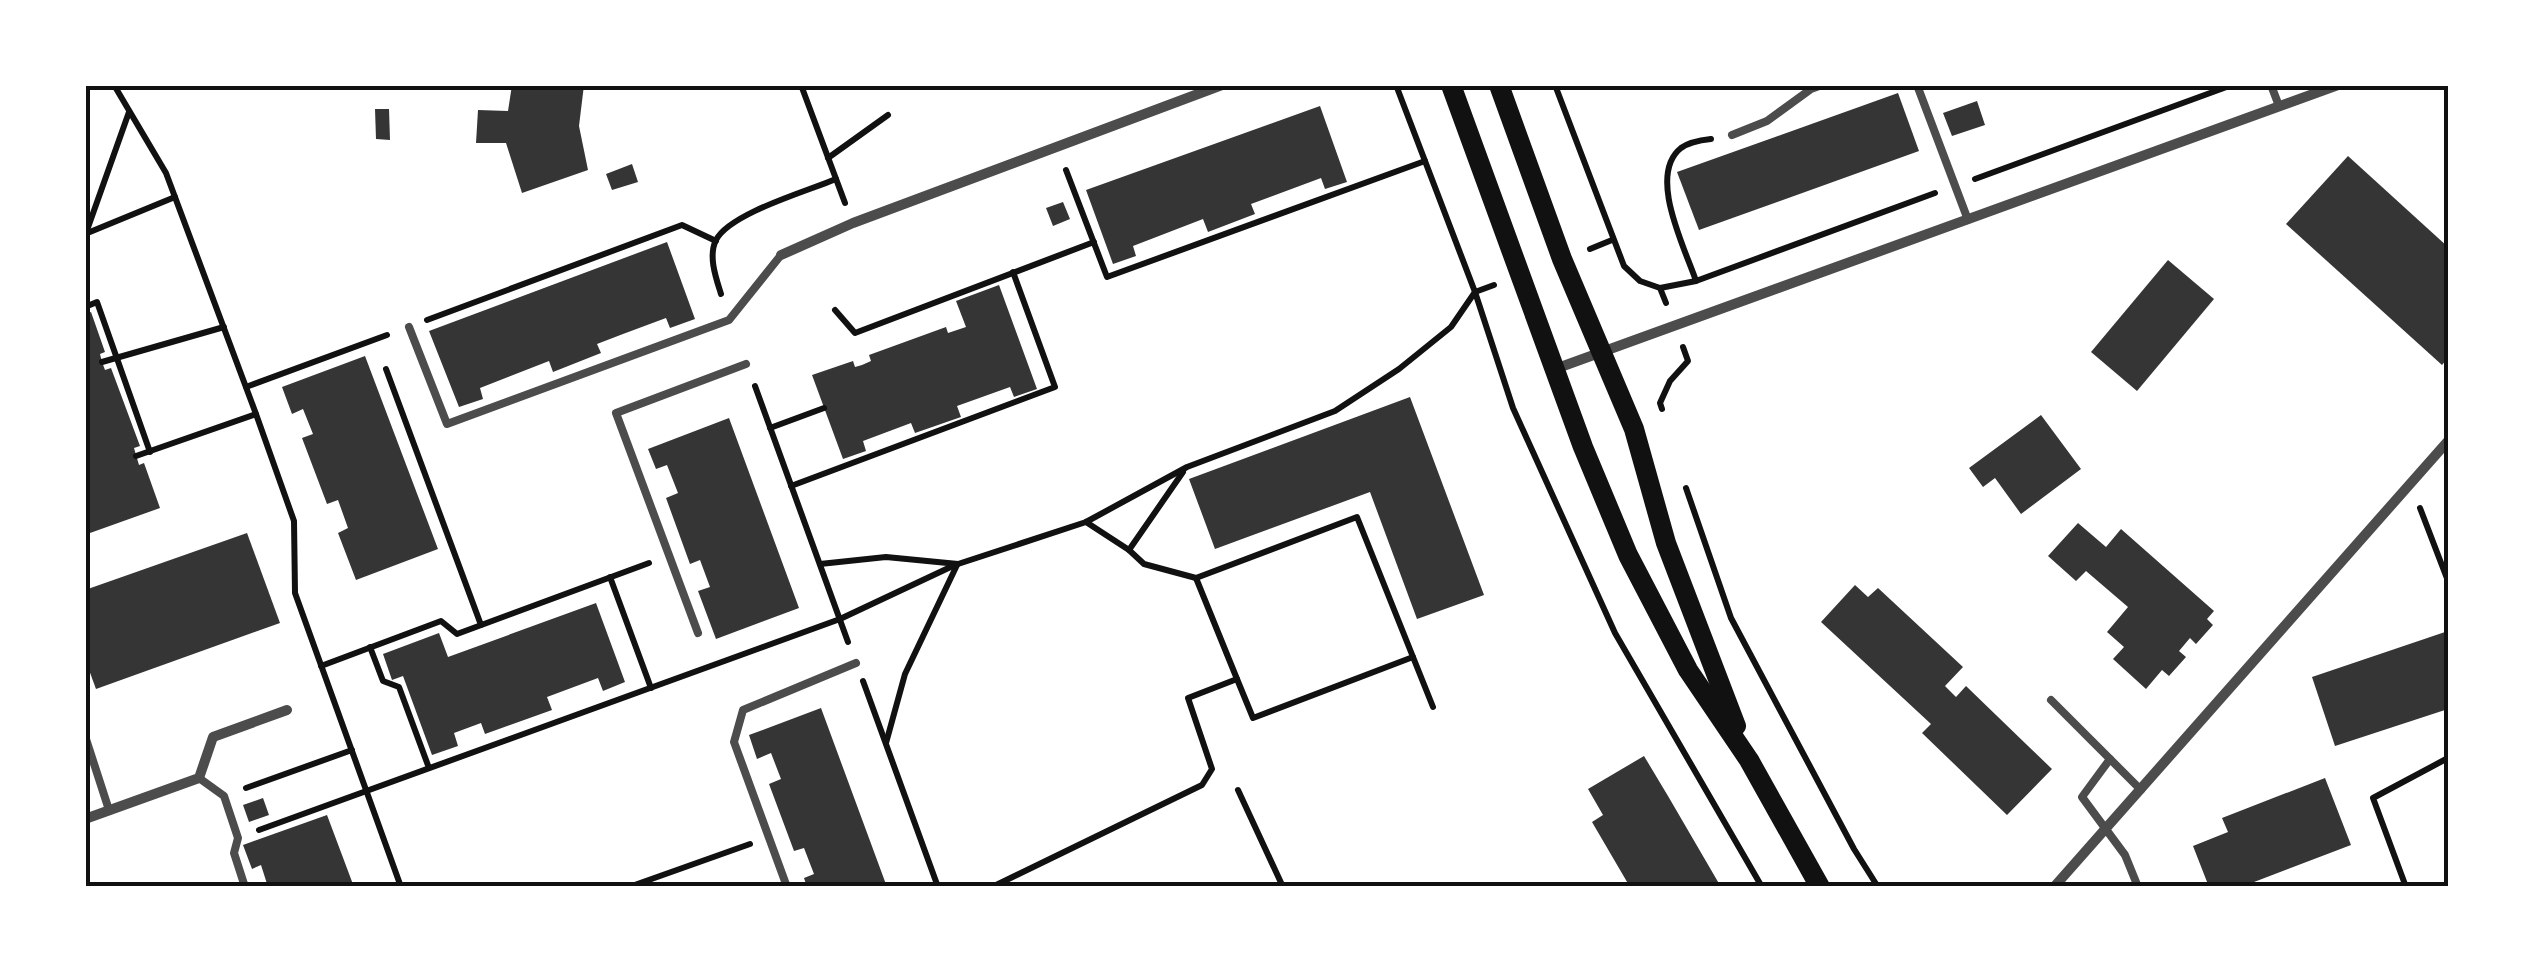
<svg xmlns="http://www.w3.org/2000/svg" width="2533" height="972" viewBox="0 0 2533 972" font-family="'Exo 2',sans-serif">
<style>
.building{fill:#353535}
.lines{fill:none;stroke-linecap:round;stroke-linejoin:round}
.path{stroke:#111;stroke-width:6}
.service{stroke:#4c4c4c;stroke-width:8}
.minor{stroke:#4c4c4c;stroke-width:10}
.secondary{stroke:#111;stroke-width:20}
.neatline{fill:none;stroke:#111;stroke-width:4}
</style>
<rect width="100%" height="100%" fill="#fff"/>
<g class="building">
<polygon points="512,85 584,85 579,126 588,170 522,193 506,143 476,143 478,110 508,111"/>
<polygon points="1898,93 1919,151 1699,230 1677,172"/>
<polygon points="1977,101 1985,125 1952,136 1943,113"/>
<polygon points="1320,106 1347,182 1325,189 1321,178 1251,204 1255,214 1208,232 1203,219 1133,246 1136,256 1113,264 1086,190"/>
<polygon points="375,109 389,109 390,140 376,139"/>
<polygon points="2348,156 2448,247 2448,358 2442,365 2286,224"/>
<polygon points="632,164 638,182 612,190 606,174"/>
<polygon points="1063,202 1070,219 1053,226 1046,208"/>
<polygon points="667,242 695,319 670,328 666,318 623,334 597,344 601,353 553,372 549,361 480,388 483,399 459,407 429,331"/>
<polygon points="2168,260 2214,299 2137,391 2091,352"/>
<polygon points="999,285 1037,389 1014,397 1010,387 957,406 961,417 915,433 911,423 863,441 866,451 843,459 812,375 853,361 855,367 862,365 871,361 869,355 946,327 948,333 966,327 956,301"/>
<polygon points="91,312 105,352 100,354 102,362 105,370 111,368 140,446 134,448 139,465 144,463 160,508 90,533 85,521 85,314"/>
<polygon points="365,356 438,549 356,580 338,533 348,528 338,500 327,504 302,438 313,434 303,409 292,414 282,387"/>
<polygon points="1410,397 1484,595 1417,619 1370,492 1215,549 1189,479"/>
<polygon points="2041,415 2081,469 2021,514 1995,478 1983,487 1969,468"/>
<polygon points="729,418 799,608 716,639 698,591 710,587 700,560 690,564 666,498 678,493 667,465 656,469 648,449"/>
<polygon points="2078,523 2106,547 2121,529 2214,611 2207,619 2213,625 2196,644 2190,638 2179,651 2186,657 2169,676 2162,670 2146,689 2113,659 2124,647 2107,632 2128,607 2086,571 2076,581 2048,556"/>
<polygon points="247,533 280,623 96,689 85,659 85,590"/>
<polygon points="1855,585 1868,597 1878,588 1963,667 1945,686 1956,697 1966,686 2052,769 2007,815 1922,733 1931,724 1821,622"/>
<polygon points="596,603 625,682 603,691 598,678 547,697 552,710 485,734 481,723 454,733 458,746 432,755 403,676 392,680 383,654 439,633 448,657"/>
<polygon points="2448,631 2448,709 2335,746 2312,677"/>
<polygon points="821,708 887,887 807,887 804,878 814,874 804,848 794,851 769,784 781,779 771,753 757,759 749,735"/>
<polygon points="1644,756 1668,796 1721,887 1630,887 1592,822 1603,815 1588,789"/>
<polygon points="2325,778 2351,845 2241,887 2209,887 2193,846 2228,832 2222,818"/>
<polygon points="263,798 269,815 249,822 243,805"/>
<polygon points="327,815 354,887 268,887 261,865 252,869 243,845"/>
</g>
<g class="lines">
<g class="path">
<polyline points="114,85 166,173 256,414 294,521 295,593 401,887"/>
<polyline points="801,85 845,203"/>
<polyline points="1396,85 1475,292 1513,408 1615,633 1762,887"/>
<polyline points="1555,85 1624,266 1640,281 1660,288 1666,303"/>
<polyline points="828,158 888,115"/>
<polyline points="1066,170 1107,277 1425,161"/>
<polyline points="1975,179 2232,85"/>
<polyline points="86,233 129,112"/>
<polyline points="85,234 175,197"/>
<polyline points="1590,249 1612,240"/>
<path d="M1696,281C1685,248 1647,175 1681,148C1689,142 1702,140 1711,139"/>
<polyline points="1660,288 1696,281 1935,193"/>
<path d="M721,294C716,278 708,256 716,240C730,213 808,191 836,179"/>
<polyline points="85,307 97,302 150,452"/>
<polyline points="835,310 855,333 1094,242"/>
<polyline points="427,320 682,225 716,241"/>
<polyline points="102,362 224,327"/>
<polyline points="386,369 481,625"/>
<polyline points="755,386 848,642"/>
<polyline points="246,387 387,335"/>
<polyline points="1662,409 1660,403 1670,381 1688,361 1683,347"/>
<polyline points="770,428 824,408"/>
<polyline points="136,456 256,414"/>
<polyline points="1183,472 1129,550 1144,564 1196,578"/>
<polyline points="791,486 1055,387 1013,272"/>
<polyline points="1686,488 1731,618 1854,849 1878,887"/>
<polyline points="2420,508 2448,581"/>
<polyline points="1086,522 1129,550"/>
<polyline points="820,564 886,557 958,564 1086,522 1187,467 1335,411 1399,369 1451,327 1475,292 1494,285"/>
<polyline points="610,577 651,688"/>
<polyline points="370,647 383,681 399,687 429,768"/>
<polyline points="321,666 441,621 457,634 649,563"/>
<polyline points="1237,679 1253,718 1413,657"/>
<polyline points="863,681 938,887"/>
<polyline points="886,743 905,674 957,565"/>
<polyline points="246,788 352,750"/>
<polyline points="1238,790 1283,887"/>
<polyline points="259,830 840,619 957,564"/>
<polyline points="629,887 750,844"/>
<polyline points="992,887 1202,785 1212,769 1188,698 1237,679 1196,578 1357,517 1433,707"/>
<polyline points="2406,887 2373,798 2448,758"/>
</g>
<g class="service">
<polyline points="1917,85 1968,220"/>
<polyline points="2271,85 2279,106"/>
<polyline points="1732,135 1767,121 1811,89 1822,85"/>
<polyline points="409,327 447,424 729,320 781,255"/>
<polyline points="698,633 616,413 746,364"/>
<polyline points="2051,700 2141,790"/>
<polyline points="85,736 109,810"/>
<polyline points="2110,759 2082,797 2125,855 2138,887"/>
<polyline points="199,778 224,796 238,838 234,853 245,887"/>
<polyline points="787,887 734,742 743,710 856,663"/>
</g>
<g class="minor">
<polyline points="781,255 853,223 1222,85"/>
<polyline points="1555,369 2338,85"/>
<polyline points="85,819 199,778 213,737 287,710"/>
<polyline points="2054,887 2448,441"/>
</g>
<g class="secondary">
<polyline points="1451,85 1583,447 1628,555 1688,670 1749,760 1820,887"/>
<polyline points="1499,85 1562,259 1634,429 1666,543 1736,726"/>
</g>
</g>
<rect width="2533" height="972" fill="none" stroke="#ffffff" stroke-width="175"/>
<rect x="88" y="88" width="2358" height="796" class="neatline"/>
</svg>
